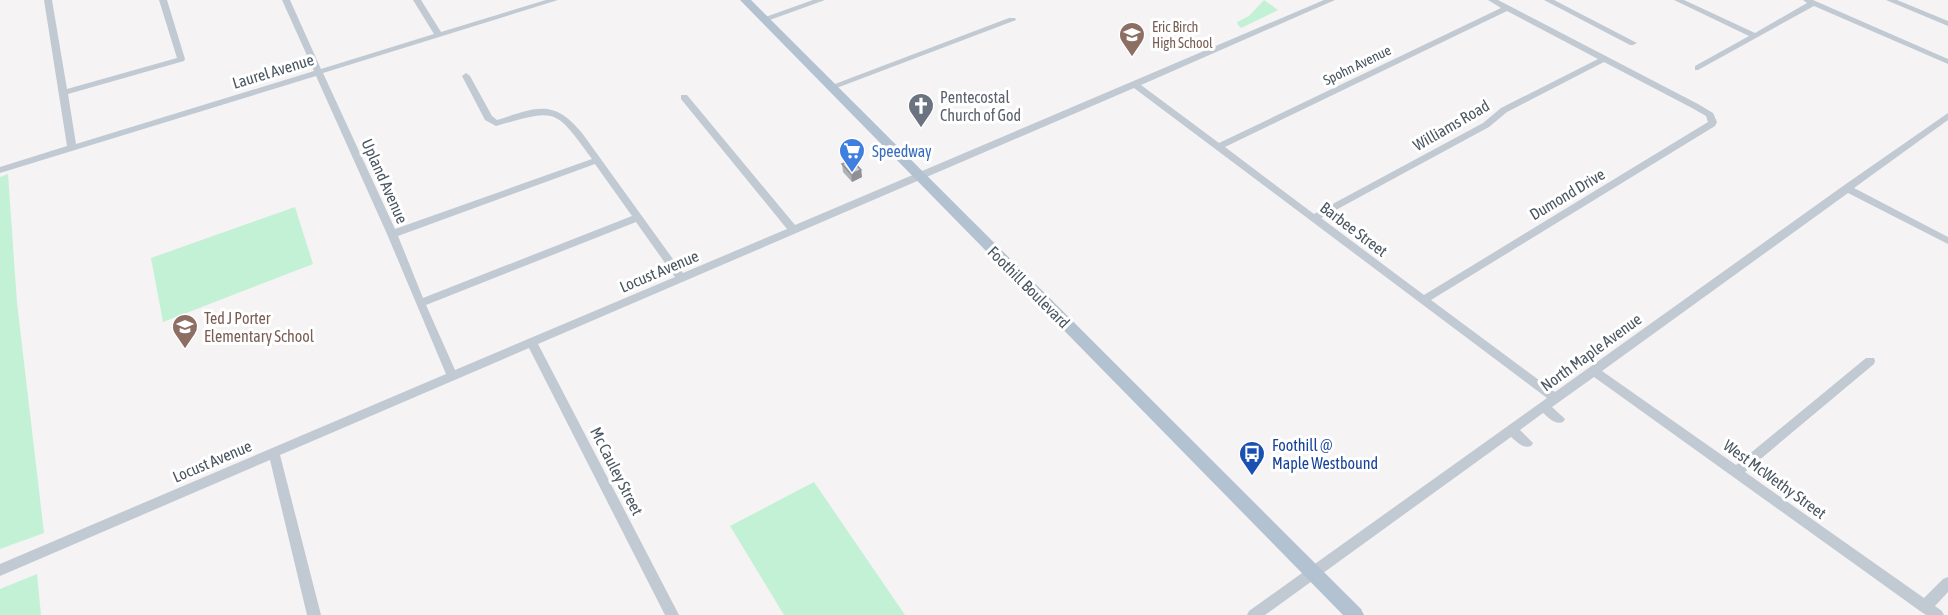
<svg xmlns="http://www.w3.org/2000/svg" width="1948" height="615" viewBox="0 0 1948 615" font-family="'Asap Condensed',sans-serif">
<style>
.green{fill:#c3f1d5}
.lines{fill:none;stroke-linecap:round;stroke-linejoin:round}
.minor{fill:#c1cad2;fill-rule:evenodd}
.major{fill:#b3c2d1;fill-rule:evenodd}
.wall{fill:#b0b2b7}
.shaded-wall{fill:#909195}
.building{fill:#cdcfd5;stroke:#909195;stroke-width:1.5}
.labels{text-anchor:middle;stroke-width:6;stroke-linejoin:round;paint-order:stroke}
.far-education-label{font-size:14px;fill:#785e54;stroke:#fff;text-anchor:start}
.far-street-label{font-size:14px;fill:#4a5661;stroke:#fff}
.street-label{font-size:16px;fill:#4a5661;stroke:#fff}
.worship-label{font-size:16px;fill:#5b616d;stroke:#fff;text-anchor:start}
.shop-label{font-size:16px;fill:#366cbe;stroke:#fff;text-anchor:start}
.education-label{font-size:16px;fill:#785e54;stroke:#fff;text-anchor:start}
.transit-label{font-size:16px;fill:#164399;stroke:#fff;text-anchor:start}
</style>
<rect width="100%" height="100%" fill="#f5f3f3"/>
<g class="green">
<polygon points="1264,0 1278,10 1241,28 1238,25 1237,22 1249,16"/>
<polygon points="8,174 17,303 44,533 0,549 0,177"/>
<polygon points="295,207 313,264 163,322 151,258"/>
<polygon points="814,482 905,615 784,615 730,526"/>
<polygon points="37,574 41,615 0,615 0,589"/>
</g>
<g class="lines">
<g class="minor">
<path d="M44,0H52L67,89L177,58L159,0H167L185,59L184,61L68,94L76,144L314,71L282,0H290L321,69L434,34L413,0H421L441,32L546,0H558L323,73L395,229L592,159C554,107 557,109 496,126L485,120L462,76L466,73L470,76L492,116L497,120C536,108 553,98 582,133L683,273L787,229L681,99V95H687L795,225L1324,0H1335L1141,85L1219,143L1501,8L1488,0H1498L1698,104L1713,113L1717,122L1715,126L1431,300L1555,392L1843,186L1948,113V120L1854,188L1948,237V244L1848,193L1602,371L1736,465L1866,358H1874L1875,361L1874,364L1745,472L1924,598L1943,579L1948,577V592L1935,606L1942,611L1944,615H1926L1920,611L1594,377L1552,407L1565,419L1563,422C1555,425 1549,418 1543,413L1520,430L1533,443L1531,446C1523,449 1517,442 1511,437L1265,615H1247L1249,611L1547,398L1134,88L538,344L679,615H665L529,348L280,455L321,615H307L270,460L0,576V564L446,374L387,234L316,76L0,173V167L67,146ZM1507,11L1598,59L1501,108L1483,123L1314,214L1225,147ZM1604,62L1692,108L1706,116L1708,122L1424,295L1321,218L1489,127L1507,112ZM595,164L632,216L423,298L398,236ZM636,222L675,277L455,370L426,305Z"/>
<polygon points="813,0 825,0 767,21 764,21 760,19"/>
<polygon points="1544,0 1554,0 1637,43 1633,45 1630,45"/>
<polygon points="1674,0 1684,0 1755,33 1807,3 1803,0 1813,0 1948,59 1948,64 1814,6 1698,70 1695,70 1695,66 1749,36"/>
<polygon points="1886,0 1897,0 1948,21 1948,26"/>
<polygon points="1009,18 1015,18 1016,20 834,89 828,89 827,87"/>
</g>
<polygon class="major" points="740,0 751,0 1361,609 1364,615 1343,615"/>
</g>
<polygon class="wall" points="842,164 861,170 862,177 852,182 843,172"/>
<polygon class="shaded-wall" points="861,170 862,177 852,182 851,174"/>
<polygon class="building" points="852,160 861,170 851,174 842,164"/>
<defs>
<symbol id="school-pin" viewBox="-11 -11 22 30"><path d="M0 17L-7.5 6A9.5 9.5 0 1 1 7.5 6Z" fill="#8d6e63" stroke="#fff"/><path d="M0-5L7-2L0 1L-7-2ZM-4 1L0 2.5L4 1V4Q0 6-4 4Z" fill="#fff"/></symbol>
<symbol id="church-pin" viewBox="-11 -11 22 30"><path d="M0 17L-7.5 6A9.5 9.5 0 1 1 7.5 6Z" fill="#6b7280" stroke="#fff"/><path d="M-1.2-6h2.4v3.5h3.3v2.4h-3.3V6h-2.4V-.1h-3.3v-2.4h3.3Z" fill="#fff"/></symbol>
<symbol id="supermarket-pin" viewBox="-11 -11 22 30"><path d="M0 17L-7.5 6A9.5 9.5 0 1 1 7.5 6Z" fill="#3f7fe0" stroke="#fff"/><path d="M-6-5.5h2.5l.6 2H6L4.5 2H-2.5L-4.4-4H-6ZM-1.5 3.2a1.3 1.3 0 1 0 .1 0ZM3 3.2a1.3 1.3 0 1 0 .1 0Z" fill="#fff"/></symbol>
<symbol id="bus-pin" viewBox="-11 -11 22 30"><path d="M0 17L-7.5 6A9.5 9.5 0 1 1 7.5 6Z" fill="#1a4fb4" stroke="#fff"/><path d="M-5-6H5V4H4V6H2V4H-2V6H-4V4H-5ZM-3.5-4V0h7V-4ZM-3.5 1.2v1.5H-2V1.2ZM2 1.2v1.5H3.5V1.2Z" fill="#fff"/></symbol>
</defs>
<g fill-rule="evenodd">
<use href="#school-pin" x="1117" y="20" width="30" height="40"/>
<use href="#church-pin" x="906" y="91" width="30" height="40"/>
<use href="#supermarket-pin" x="837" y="136" width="30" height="40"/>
<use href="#school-pin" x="170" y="312" width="30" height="40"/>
<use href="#bus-pin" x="1237" y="439" width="30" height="40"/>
</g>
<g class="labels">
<g class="far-education-label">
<text x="1152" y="32">Eric Birch<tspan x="1152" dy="16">High School</tspan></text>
</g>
<g class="far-street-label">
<text transform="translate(1357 65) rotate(-26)" y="5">Spohn Avenue</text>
</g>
<g class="street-label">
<text transform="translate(273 71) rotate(-17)" y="6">Laurel Avenue</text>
<text transform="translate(1451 125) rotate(-30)" y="6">Williams Road</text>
<text transform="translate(385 181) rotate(66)" y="6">Upland Avenue</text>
<text transform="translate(1567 194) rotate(-31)" y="6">Dumond Drive</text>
<text transform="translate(1354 229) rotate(37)" y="6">Barbee Street</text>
<text transform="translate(659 271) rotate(-23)" y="6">Locust Avenue</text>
<text transform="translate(1029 287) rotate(45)" y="6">Foothill Boulevard</text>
<text transform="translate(1591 352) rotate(-36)" y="6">North Maple Avenue</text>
<text transform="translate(212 461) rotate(-23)" y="6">Locust Avenue</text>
<text transform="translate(617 471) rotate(63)" y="6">Mc Cauley Street</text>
<text transform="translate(1775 479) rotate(36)" y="6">West McWethy Street</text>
</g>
<g class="worship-label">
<text x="940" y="103">Pentecostal<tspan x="940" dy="18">Church of God</tspan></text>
</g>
<g class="shop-label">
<text x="872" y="157">Speedway</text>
</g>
<g class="education-label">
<text x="204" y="324">Ted J Porter<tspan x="204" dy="18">Elementary School</tspan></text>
</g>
<g class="transit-label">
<text x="1272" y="451">Foothill @<tspan x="1272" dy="18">Maple Westbound</tspan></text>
</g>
</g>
</svg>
